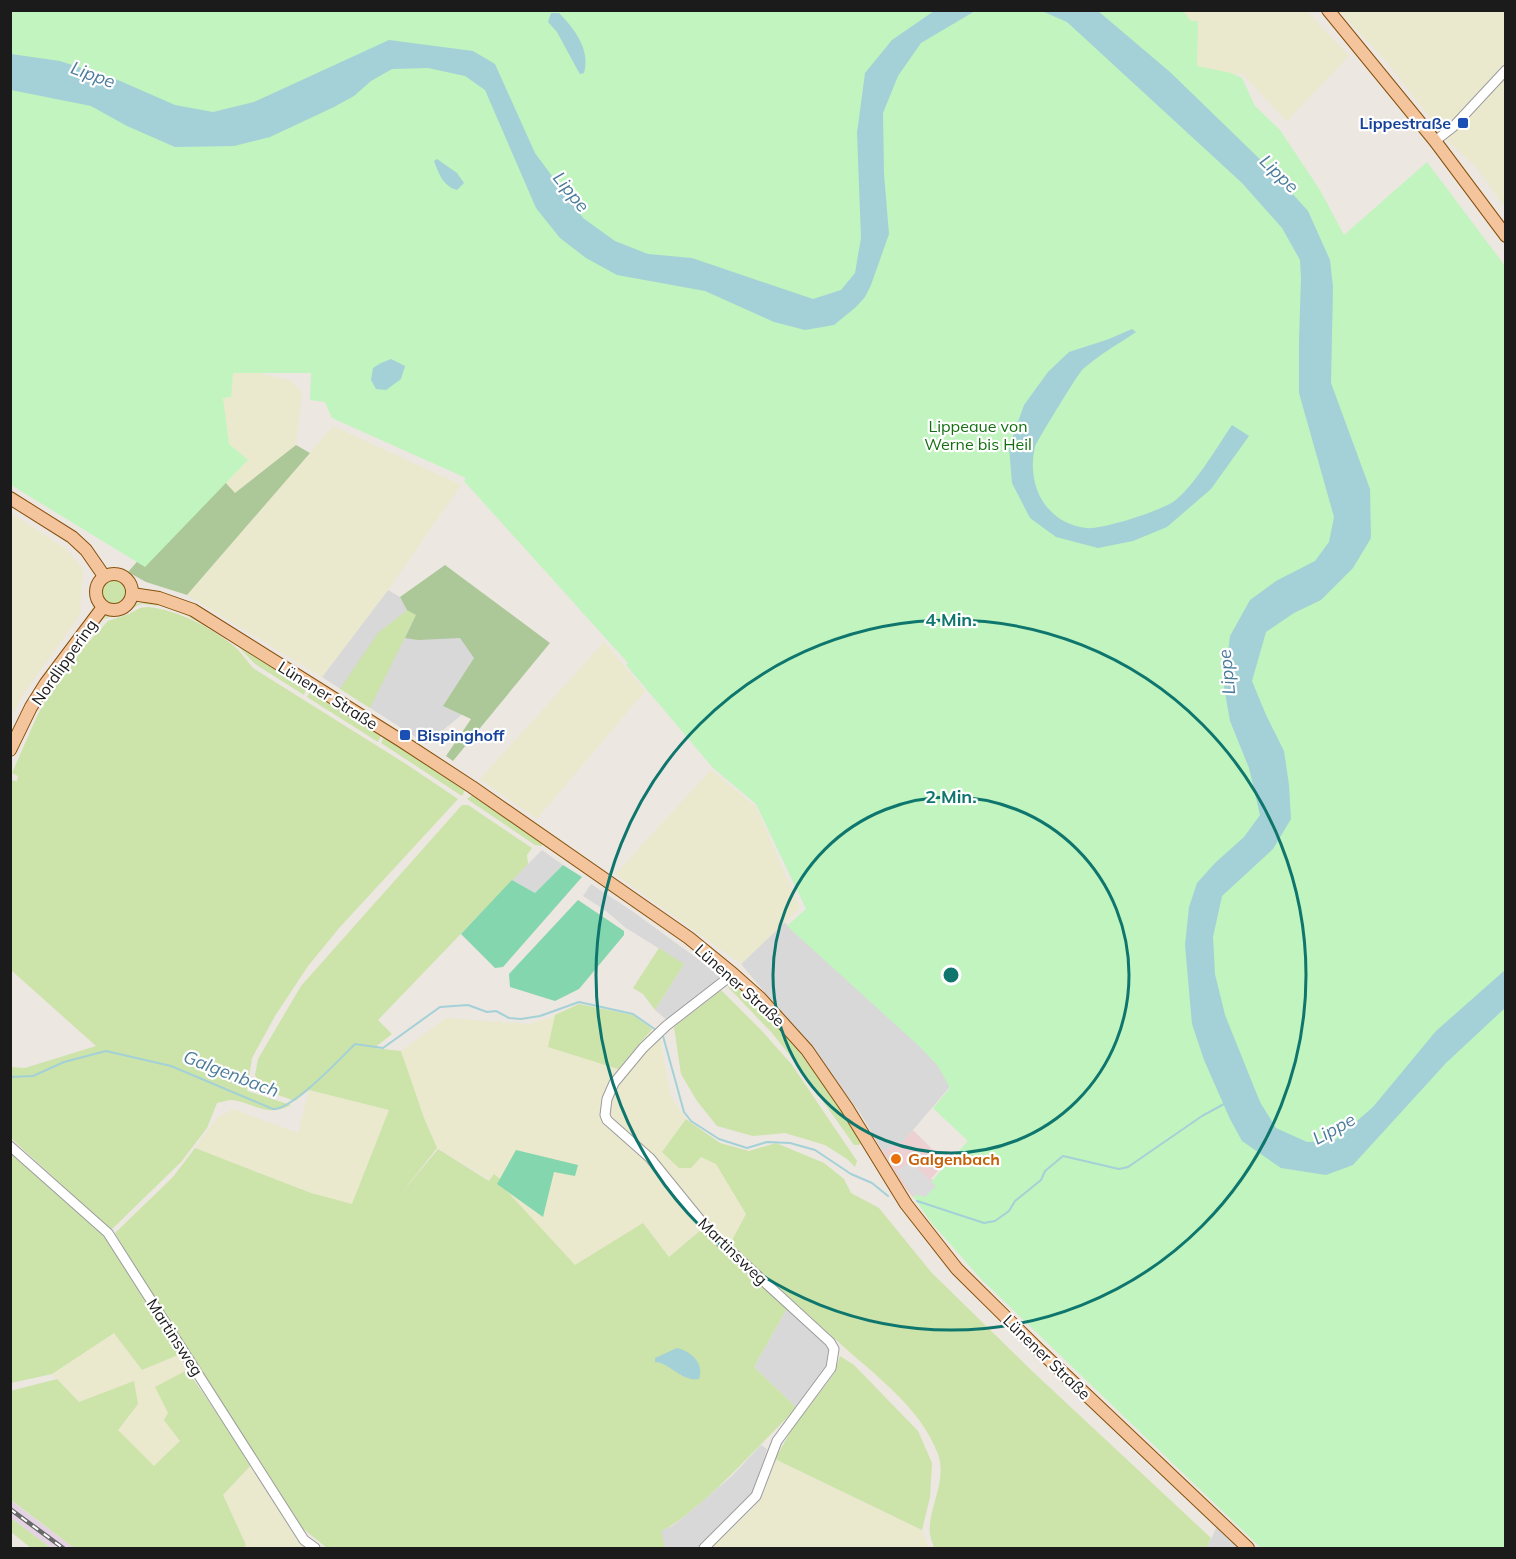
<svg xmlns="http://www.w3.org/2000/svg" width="1516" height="1559" viewBox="0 0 1516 1559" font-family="Mulish,sans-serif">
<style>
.residential{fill:#d9d8d8}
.commercial{fill:#ecd0d2}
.industrial{fill:#e4d3e3}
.farmland{fill:#eae9cd}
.grass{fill:#cce3a9}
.forest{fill:#acc898}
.park{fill:#c1f4bf}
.pitch{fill:#83d6ad}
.parking{fill:#dbdbdb}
.water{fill:#a4d1d7}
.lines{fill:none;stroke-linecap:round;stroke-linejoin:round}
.stream{stroke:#a4d1d7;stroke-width:2}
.minor-casing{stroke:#9c9c9c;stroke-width:11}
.major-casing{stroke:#87500a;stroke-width:14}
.minor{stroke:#fff;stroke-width:9}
.major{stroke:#f4c59d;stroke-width:12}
.rail-casing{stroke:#696969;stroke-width:4.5}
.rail{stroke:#fff;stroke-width:2;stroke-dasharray:7;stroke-linecap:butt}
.ring{fill:none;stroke:#0f766e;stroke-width:3}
.transit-dot{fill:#1a4fb4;stroke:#fff;stroke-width:2}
.food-dot{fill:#e8710a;stroke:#fff;stroke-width:2}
.labels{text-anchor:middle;stroke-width:4.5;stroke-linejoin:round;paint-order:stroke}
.transit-label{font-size:16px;font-weight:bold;fill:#164399;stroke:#fff;text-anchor:end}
.park-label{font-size:16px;fill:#156f12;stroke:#fff}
.street-label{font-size:16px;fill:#1b1b1b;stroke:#fff}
.food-label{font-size:16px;font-weight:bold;fill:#c56008;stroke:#fff;text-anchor:start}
.water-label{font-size:18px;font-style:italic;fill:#4c7c9b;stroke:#fff}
.centre{fill:#0f766e;stroke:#fff;stroke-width:3}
.ring-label{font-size:18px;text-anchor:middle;font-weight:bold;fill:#0f766e;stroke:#fff;stroke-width:4.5;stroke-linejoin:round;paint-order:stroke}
</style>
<rect width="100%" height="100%" fill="#ece7e1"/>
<g class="residential">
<polygon points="388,590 400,597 550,643 426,744 322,677"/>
<polygon points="542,850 563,865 535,893 512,880"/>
<polygon points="591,884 632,911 702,962 721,978 668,1021 655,1010 684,964 626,928 606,911 583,896"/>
<polygon points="784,922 864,993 889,1011 954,1082 901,1144 899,1142 883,1152 860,1113 799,1034 741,964"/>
<polygon points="787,1308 819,1337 828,1347 831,1354 829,1364 797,1408 754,1367"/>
<polygon points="761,1445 767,1449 753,1496 699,1548 665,1548 660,1531 672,1526 685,1516 732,1476"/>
<polygon points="1217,1526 1240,1548 1207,1548"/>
</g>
<polygon class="commercial" points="913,1130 945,1162 931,1179 948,1191 913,1197 902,1184 883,1152 899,1142 902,1143"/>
<polygon class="industrial" points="10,1500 74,1548 51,1548 11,1518"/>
<g class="farmland">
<polygon points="1098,11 1307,11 1349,56 1287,121 1242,74 1170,72"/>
<polygon points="1339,11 1505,11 1505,208 1477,168 1451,144 1386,61"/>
<polygon points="233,366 291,381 302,393 296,445 234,494 216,472 212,424"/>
<polygon points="333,426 461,485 388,590 322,677 187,595"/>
<polygon points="11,513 66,549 83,569 80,615 26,690 11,717"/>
<polygon points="604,642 645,691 537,819 480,779"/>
<polygon points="711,770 756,807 800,908 741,964 615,874"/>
<polygon points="574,1010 651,1030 660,1039 671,1097 686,1119 662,1152 701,1156 716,1163 746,1214 730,1244 708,1223 669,1257 643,1223 575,1266 505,1189 437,1148 424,1118 401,1051 446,1018 529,1024"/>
<polygon points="309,1090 389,1110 352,1205 311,1193 195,1148 217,1118 233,1109 298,1133"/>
<polygon points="114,1333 142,1370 178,1355 187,1370 155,1387 168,1413 164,1420 180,1441 154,1466 117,1430 138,1404 79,1402 52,1374"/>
<polygon points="775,1459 922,1530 929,1548 711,1548 753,1508 764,1493"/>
<polygon points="252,1464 311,1548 243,1548 246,1545 223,1495"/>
</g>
<g class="grass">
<circle cx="114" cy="592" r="14"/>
<path d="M152,602C205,611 261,661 306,689L304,695L255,664L234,642L177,610L162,606L142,604L136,606L126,613L102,619L106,616L125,611L135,604Z"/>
<path d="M148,607C178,610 210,627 234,646C241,652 247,661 253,668L406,764L458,799L340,927L308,966L275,1016L252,1058L247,1091L291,1105C266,1118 255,1103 232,1100C228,1100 222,1102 217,1103L207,1128L181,1162L108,1233L78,1200L11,1138V1067L25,1068L96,1046L11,970L10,780L17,781L18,776L12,773L38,714L55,686L85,646L108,621L129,614L140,608Z"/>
<polygon points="407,610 416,615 370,708 340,689 378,633"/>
<polygon points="310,692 381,736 378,742 307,697"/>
<polygon points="384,737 465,790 462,796 381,743"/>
<polygon points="472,795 542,843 542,846 535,845 467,799"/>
<path d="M462,805H468L532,848L527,855L528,864L378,1020L392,1034L374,1048L401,1051L424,1118L437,1148L400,1195L438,1149L489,1181L494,1174L500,1179L498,1184L505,1189L575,1265L643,1223L669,1257L702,1229L787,1308L754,1367L797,1408C765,1439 736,1472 703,1501C689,1512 677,1524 661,1531L665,1548H327L301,1527L146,1285L115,1233L173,1177L195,1148L311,1193L352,1204L389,1110L309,1090L295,1101L267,1091L259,1084L255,1075L258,1059L301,986Z"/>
<polygon points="659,948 684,964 655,1010 643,994 633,988"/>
<path d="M732,982C784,1028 827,1082 861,1142L859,1145H854L796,1063L772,1033L729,988L727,984Z"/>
<polygon points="721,990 762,1031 792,1065 857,1161 855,1167 847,1159 825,1145 785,1133 753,1136 717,1126 697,1101 681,1074 674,1027"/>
<polygon points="579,1004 633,1015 652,1029 618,1069 548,1047 555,1015"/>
<path d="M686,1119L720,1143L749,1151L776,1143L824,1163L844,1179L851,1193L879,1208L931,1272L1031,1370L1211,1538L1207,1548H934C933,1544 931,1540 930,1535C927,1508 948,1482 938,1454C920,1406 872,1373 835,1339C800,1308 765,1276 730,1244L746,1214L716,1164L701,1157L691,1168H679L662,1152Z"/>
<polygon points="10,1151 105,1236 178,1355 142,1370 114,1333 52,1374 11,1383"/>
<polygon points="840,1356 854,1365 918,1431 932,1463 930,1497 922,1530 775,1459 792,1429 834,1374"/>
<polygon points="187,1370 252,1464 223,1495 246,1545 243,1548 74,1548 11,1500 10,1391 57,1379 79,1402 134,1381 138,1404 118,1430 154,1466 180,1441 164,1420 168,1413 155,1387"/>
<polygon points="10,1518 11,1518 51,1548 31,1548 11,1532"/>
</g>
<g class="forest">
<polygon points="296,445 310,453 187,595 146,582 128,572 216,472 235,493"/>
<polygon points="445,565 550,643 453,761 446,756 471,719 443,706 474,658 460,638 418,640 405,638 416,615 407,610 400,597"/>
</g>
<polygon class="park" points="10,11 1183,11 1191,21 1198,21 1197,66 1231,73 1242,78 1255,106 1280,130 1320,190 1344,235 1427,162 1505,266 1505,1548 1261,1548 981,1279 930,1221 913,1196 930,1183 968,1141 933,1108 950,1088 938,1066 919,1046 787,926 806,909 756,804 713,768 626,665 628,663 464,481 466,478 332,418 325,402 310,400 311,373 233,373 231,397 223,398 229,444 248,460 145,567 11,485"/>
<g class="pitch">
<polygon points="563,865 582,877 503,967 495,968 461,934 512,880 535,893"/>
<polygon points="578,900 624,931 624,935 579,989 555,1001 510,987 509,974"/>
<polygon points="516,1150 578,1165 575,1176 554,1172 543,1217 497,1184"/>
</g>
<polygon class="parking" points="913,1161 918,1169 936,1186 925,1197 912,1194 896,1171"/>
<g class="water">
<polygon points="934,11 975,11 921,43 898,76 883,113 884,174 889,234 871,285 865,297 856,307 834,325 805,330 774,322 705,291 617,275 586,258 560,238 536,208 485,90 465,76 428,68 392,69 371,81 354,96 334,107 270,137 234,146 175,147 127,126 91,106 11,90 11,54 60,61 118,80 175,105 213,112 254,102 389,40 473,51 495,64 535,153 583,218 615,241 648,254 692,258 813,299 841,290 855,273 861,238 857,133 865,73 892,40"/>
<polygon points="1042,11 1098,11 1170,72 1269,168 1308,211 1330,260 1333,287 1331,383 1370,489 1371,538 1353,568 1321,600 1294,613 1266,632 1252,681 1266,715 1284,751 1289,785 1291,819 1273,849 1222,896 1213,937 1215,974 1225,1015 1260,1102 1276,1128 1307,1142 1334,1141 1373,1107 1436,1031 1505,970 1505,1008 1446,1063 1353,1165 1326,1175 1281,1168 1242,1141 1230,1119 1204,1060 1192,1024 1185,945 1189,907 1197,883 1215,863 1244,837 1260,815 1249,768 1230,721 1224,687 1230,636 1250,600 1276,581 1315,561 1329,542 1334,517 1299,393 1299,341 1301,278 1300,260 1282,228 1242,183 1067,22"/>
<path d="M551,13H559C574,28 591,50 584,73L580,74L577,69L557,32L548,22Z"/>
<path d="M437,159L457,173L464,183L457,190C443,186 439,174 434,161Z"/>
<path d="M1132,329L1136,332C1118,344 1099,355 1083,369C1079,372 1037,441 1035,447C1026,484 1045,523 1086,528C1102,530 1159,511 1173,502C1194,487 1217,447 1232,425L1249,436L1211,489L1167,527L1133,541L1098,548L1056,537L1030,518L1012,483L1009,447L1024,405L1048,372L1069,352L1109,339Z"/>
<polygon points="391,359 405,366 401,379 386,390 376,389 371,380 373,368 381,363"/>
<path d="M677,1348C691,1351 705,1364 699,1379C681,1382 671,1363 655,1362V1358Z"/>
</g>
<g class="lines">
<g class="stream">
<polyline points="660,1033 663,1036 684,1112 691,1121 719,1139 747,1148 767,1142 790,1143 815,1150 851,1174 872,1183 888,1196"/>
<path d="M10,1077L33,1076L64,1062L106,1051L171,1066L273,1109C292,1110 340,1059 355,1044L383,1048L440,1007L468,1005L487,1012L496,1011L509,1018L521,1019L540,1016L579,1002L633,1014L656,1030"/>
<polyline points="917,1201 984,1223 995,1221 1009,1211 1015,1201 1041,1180 1045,1171 1063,1156 1119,1169 1128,1167 1202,1116 1224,1104"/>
</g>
<defs>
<g id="minor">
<polyline points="1435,141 1453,127 1506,70"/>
<polyline points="10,1146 108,1233 304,1540 315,1548"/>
<polyline points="704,1548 756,1496 777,1441 831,1368 834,1349 830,1342 710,1232 650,1158 607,1120 605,1115 607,1099 614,1083 643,1048 666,1026 733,974"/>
</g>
<g id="major">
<polyline points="1328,10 1435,141 1506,236"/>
<polyline points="10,498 72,537 86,550 104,576"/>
<circle cx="114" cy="592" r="18"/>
<polyline points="132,594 159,598 193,610 400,740 472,787 689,938 733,974 760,998 807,1050 847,1108 906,1204 957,1269 1039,1350 1248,1548"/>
<polyline points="10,750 31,707 46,683 103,607"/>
</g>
</defs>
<use href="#minor" class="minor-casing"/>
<use href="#major" class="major-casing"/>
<use href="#minor" class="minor"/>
<use href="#major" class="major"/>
<defs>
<polyline id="rail" points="10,1509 63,1548"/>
</defs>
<use href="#rail" class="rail-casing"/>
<use href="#rail" class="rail"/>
</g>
<g class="ring">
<circle cx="951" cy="975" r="178"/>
<circle cx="951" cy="975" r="355"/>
</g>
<g class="transit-dot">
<rect x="1457" y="117" width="12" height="12" rx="3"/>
<rect x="399" y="729" width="12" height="12" rx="3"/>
</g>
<circle class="food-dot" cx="896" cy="1159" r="6"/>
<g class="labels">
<g class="transit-label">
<text x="1451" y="129">Lippestraße</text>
<text x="417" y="741" text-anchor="start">Bispinghoff</text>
</g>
<g class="park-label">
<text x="978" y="432">Lippeaue von<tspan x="978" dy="18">Werne bis Heil</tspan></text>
</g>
<g class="street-label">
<text transform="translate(64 662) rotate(-55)" y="6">Nordlippering</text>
<text transform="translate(328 695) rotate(32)" y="6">Lünener Straße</text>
<text transform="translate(740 985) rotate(42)" y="6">Lünener Straße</text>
<text transform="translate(733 1251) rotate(44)" y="6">Martinsweg</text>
<text transform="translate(175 1337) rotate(57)" y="6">Martinsweg</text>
<text transform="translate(1047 1357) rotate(44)" y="6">Lünener Straße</text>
</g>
<g class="food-label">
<text x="908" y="1165">Galgenbach</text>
</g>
<g class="water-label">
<text transform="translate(93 75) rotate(20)" y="6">Lippe</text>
<text transform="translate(1279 174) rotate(44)" y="6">Lippe</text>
<text transform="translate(571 192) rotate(51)" y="6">Lippe</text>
<text transform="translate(1227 672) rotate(-96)" y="6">Lippe</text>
<text transform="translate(231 1074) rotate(21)" y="6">Galgenbach</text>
<text transform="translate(1334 1129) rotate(-29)" y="6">Lippe</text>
</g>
</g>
<circle cx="951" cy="975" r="9" class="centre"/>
<g class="ring-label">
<text x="951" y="626">4 Min.</text>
<text x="951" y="803">2 Min.</text>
</g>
<rect width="1516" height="1559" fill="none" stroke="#1b1b1b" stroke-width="24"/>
</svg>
